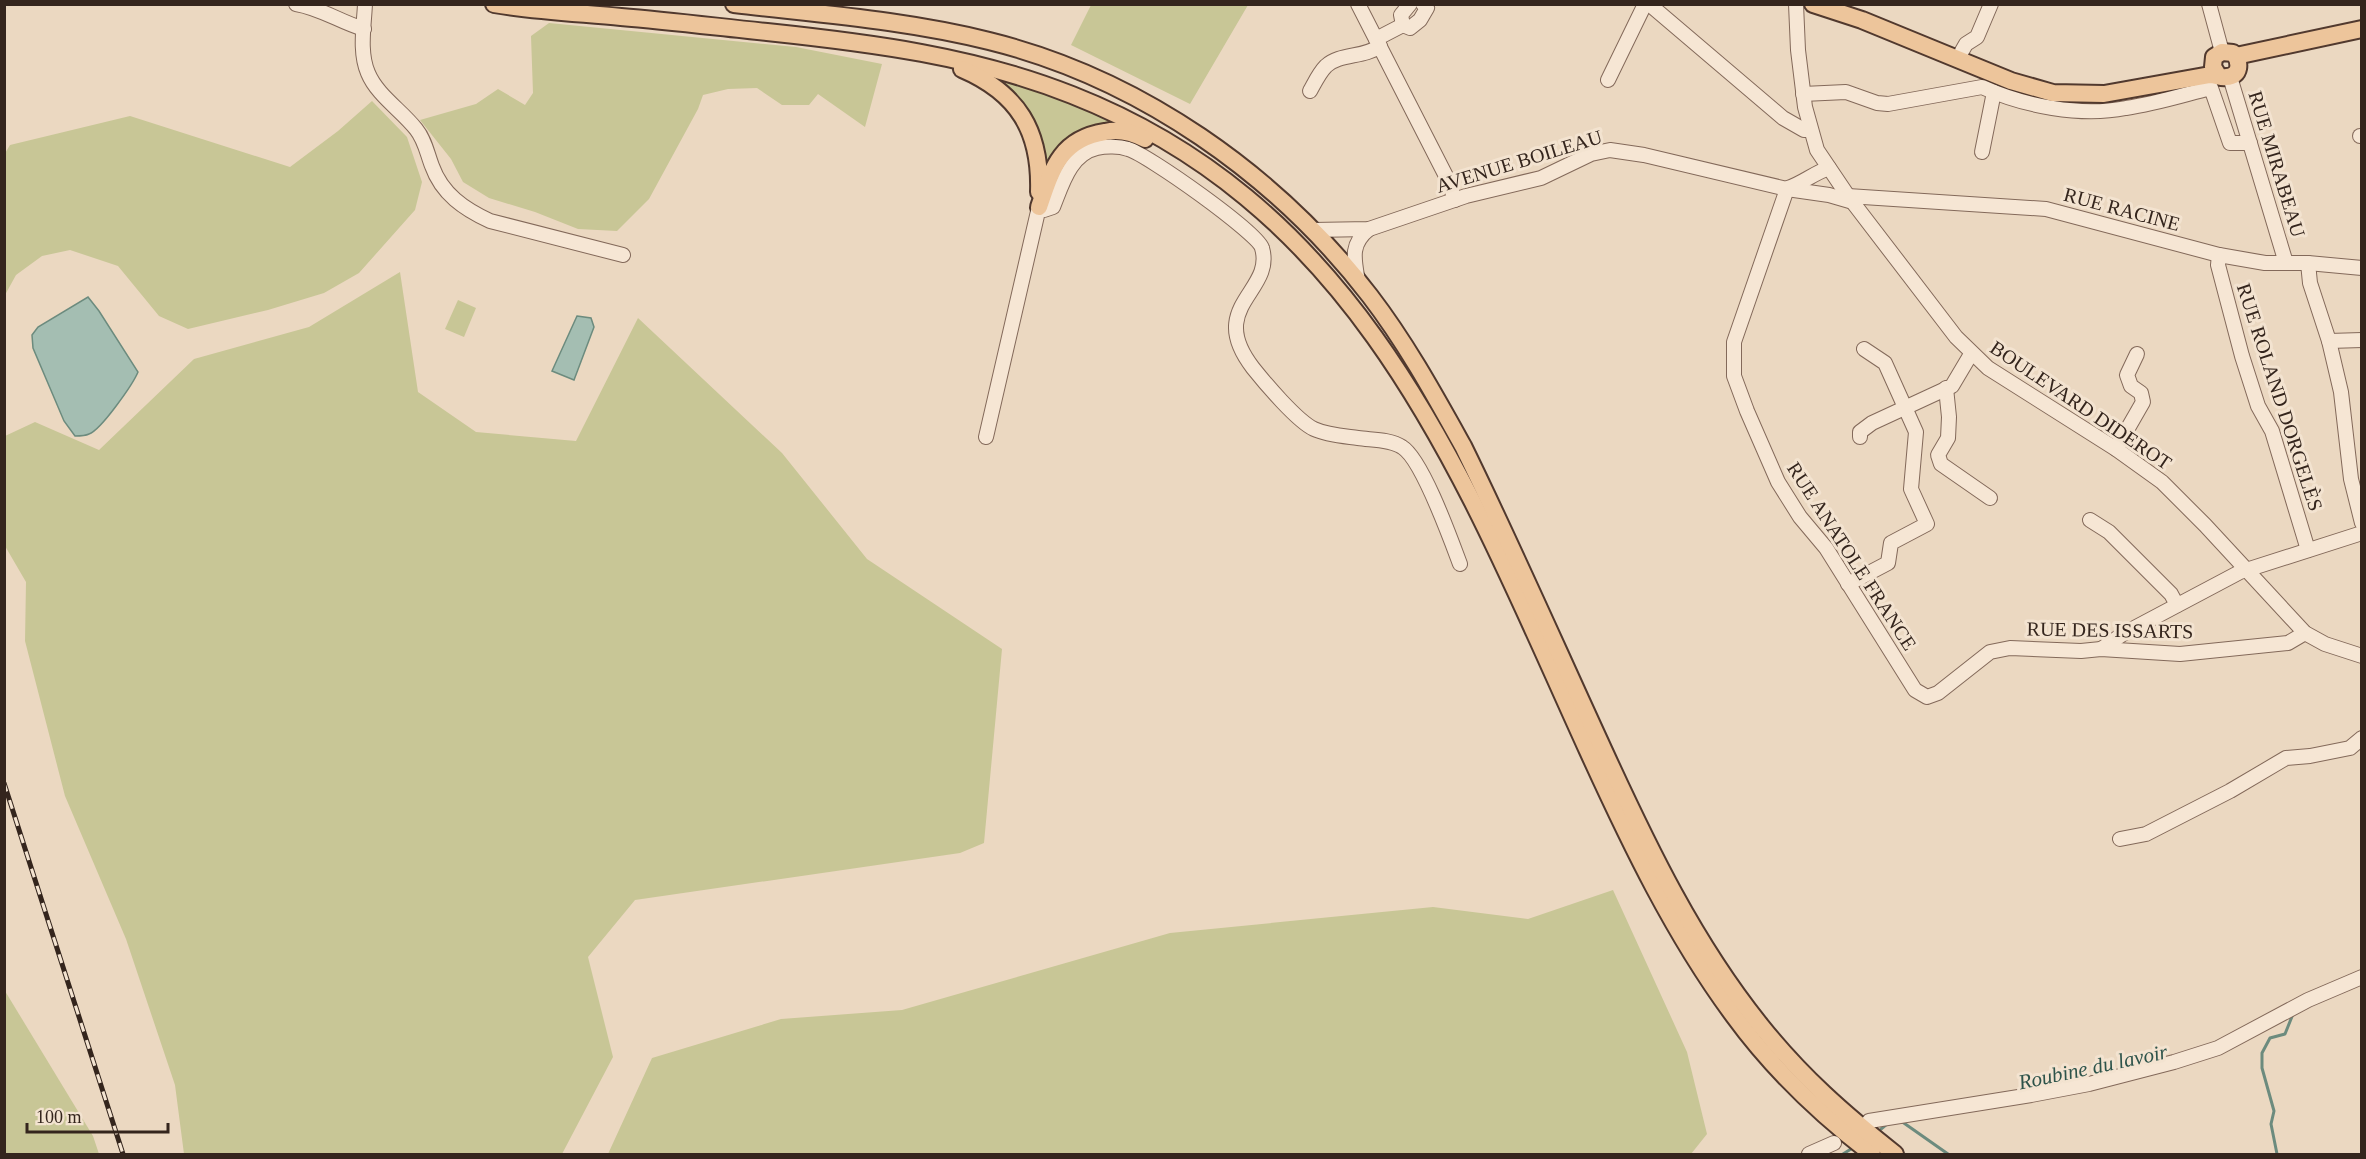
<svg xmlns="http://www.w3.org/2000/svg" width="2366" height="1159" viewBox="0 0 2366 1159" font-family="'Times New Roman',serif">
<style>
.green{fill:#c8c696}
.water{fill:#a4beb2;stroke:#6c8b7e;stroke-width:1.5}
.lines{fill:none;stroke-linecap:round;stroke-linejoin:round}
.stream{stroke:#6c8b7e;stroke-width:3}
.minor-casing{stroke:#83695a;stroke-width:16}
.major-casing{stroke:#51392e;stroke-width:20}
.minor{stroke:#f6e6d4;stroke-width:14}
.major{stroke:#edc59b;stroke-width:16}
.rail-casing{stroke:#34251d;stroke-width:5}
.rail{stroke:#f3e3d0;stroke-width:3;stroke-dasharray:9;stroke-linecap:butt}
.labels{text-anchor:middle;stroke-width:6;stroke-linejoin:round;paint-order:stroke}
.street-label{font-size:20px;fill:#34251d;stroke:#f3e3d0}
.water-label{font-size:21px;font-style:italic;fill:#2d534a;stroke:#f3e3d0}
</style>
<rect width="100%" height="100%" fill="#ebd8c1"/>
<g class="green">
<polygon points="1091,5 1091,4 1248,5 1190,104 1071,45"/>
<polygon points="549,23 796,47 882,64 865,127 818,94 809,105 782,105 757,88 728,89 703,95 698,109 649,199 617,231 578,229 535,212 489,198 463,182 451,159 420,120 476,104 498,89 525,105 533,93 531,36"/>
<polygon points="987,75 1033,87 1126,126 1045,173 1043,160"/>
<polygon points="372,101 407,137 422,182 415,210 359,273 324,293 268,310 188,329 159,316 118,266 70,250 42,256 16,275 5,295 4,155 10,145 130,116 290,167 338,131"/>
<polygon points="400,272 418,392 476,432 576,441 638,318 782,453 867,559 1002,649 984,843 960,853 635,900 588,957 613,1057 562,1154 184,1154 175,1085 126,939 65,796 25,641 26,582 5,546 5,436 35,422 99,450 194,359 309,327"/>
<polygon points="458,300 476,308 464,337 445,329"/>
<polygon points="1613,890 1687,1052 1707,1134 1691,1154 608,1154 652,1058 781,1019 902,1010 1170,933 1433,907 1528,919"/>
<polygon points="5,991 93,1136 99,1154 5,1154"/>
</g>
<g class="water">
<path d="M88,297L99,311L138,372C133,384 101,430 89,434C85,436 79,436 75,436L64,421L33,348L32,335L38,327Z"/>
<polygon points="577,316 591,318 594,327 574,380 552,371"/>
</g>
<g class="lines">
<g class="stream">
<polyline points="1901,1121 1948,1154"/>
<polyline points="1881,1129 1887,1124"/>
<polyline points="1843,1154 1851,1149"/>
<polyline points="2277,1154 2271,1124 2274,1111 2262,1068 2262,1053 2270,1038 2285,1034 2293,1014"/>
</g>
<defs>
<g id="minor">
<path d="M296,4C321,8 340,22 364,29"/>
<path d="M365,4C364,26 359,52 368,73C377,95 401,110 416,129C425,140 427,153 432,166C442,194 464,209 490,221L623,255"/>
<polyline points="1358,4 1448,180 1455,200"/>
<polyline points="1649,4 1783,118 1804,130 1810,130"/>
<polyline points="1796,4 1798,50 1805,107 1817,150 1848,196 1956,337 1988,368 2116,449 2162,482 2205,525 2305,633 2325,644 2362,656"/>
<polyline points="2209,4 2222,52"/>
<polyline points="1403,25 1401,15 1410,4"/>
<polyline points="1376,39 1403,25 1410,28 1420,20 1427,8 1423,4"/>
<polyline points="1962,51 1966,44 1977,37 1991,4"/>
<polyline points="2230,77 2286,263"/>
<polyline points="1608,80 1645,4"/>
<path d="M1310,91C1314,84 1319,73 1326,66C1340,53 1364,58 1380,46"/>
<path d="M1803,94L1846,92L1877,103L1888,104L1982,87C2024,106 2080,117 2126,108C2155,104 2183,95 2211,88L2230,143H2250"/>
<polyline points="2360,136 2362,136"/>
<polyline points="1982,152 1994,92"/>
<path d="M1788,188C1803,183 1814,173 1829,168"/>
<polyline points="1787,189 1734,342 1734,376 1747,411 1778,482 1800,517 1826,548 1915,690 1927,697 1938,693 1990,652 2010,648 2081,651 2101,649 2180,654 2288,643 2305,633"/>
<polyline points="1848,196 2046,209 2219,255 2265,263 2308,263 2362,268"/>
<polyline points="1313,230 1369,229 1466,196 1541,178 1591,154 1610,150 1644,155 1787,189 1829,195 1853,202"/>
<polyline points="2219,255 2218,265 2242,356 2258,406 2272,431 2308,550"/>
<polyline points="2308,263 2310,283 2329,341 2341,392 2351,479 2362,523"/>
<path d="M1358,281C1354,259 1350,244 1369,229"/>
<polyline points="2329,341 2362,340"/>
<polyline points="1946,388 1949,417 1948,438 1938,455 1941,464 1990,498"/>
<path d="M986,437L1039,207L1044,210L1053,207C1062,185 1070,154 1097,148C1106,146 1119,146 1128,149C1147,154 1258,233 1262,248C1275,292 1205,306 1253,368C1265,383 1297,421 1314,429C1327,435 1343,436 1358,438C1371,440 1390,439 1402,447C1422,459 1451,540 1460,564"/>
<polyline points="1860,437 1860,432 1872,423 1952,386 1971,354"/>
<polyline points="2116,449 2143,402 2141,393 2131,386 2127,375 2137,354"/>
<polyline points="2090,520 2109,532 2171,594 2177,605"/>
<polyline points="1848,584 1888,563 1891,543 1927,524 1911,489 1916,432 1885,363 1864,349"/>
<polyline points="2101,649 2123,634 2240,572 2362,533"/>
<polyline points="2120,839 2146,834 2230,791 2286,758 2310,756 2350,748 2362,738"/>
<polyline points="1869,1121 2031,1095 2089,1084 2174,1062 2218,1048 2308,1000 2362,977"/>
<polyline points="1809,1154 1834,1143"/>
</g>
<g id="major">
<path d="M494,4C536,11 579,13 621,17C669,21 718,27 767,32C871,43 974,56 1072,95C1367,211 1467,486 1588,751C1630,843 1674,935 1734,1016C1772,1068 1821,1115 1872,1154"/>
<path d="M734,4C819,14 905,20 989,41C1139,78 1276,174 1370,296C1406,343 1434,394 1463,446C1512,546 1557,649 1604,751C1648,847 1694,943 1761,1026C1802,1077 1844,1114 1895,1154"/>
<path d="M1813,4L1862,20L2011,81L2053,93L2104,94L2210,75C2216,75 2221,78 2226,77C2241,77 2241,61 2233,53L2222,52L2214,57L2213,67L2218,75"/>
<polyline points="2236,56 2362,29"/>
<path d="M962,69C1018,93 1041,131 1039,192"/>
<path d="M1039,207C1052,169 1060,139 1105,132C1119,129 1132,132 1145,139"/>
</g>
</defs>
<use href="#minor" class="minor-casing"/>
<use href="#major" class="major-casing"/>
<use href="#minor" class="minor"/>
<use href="#major" class="major"/>
<defs>
<polyline id="rail" points="4,783 123,1154"/>
</defs>
<use href="#rail" class="rail-casing"/>
<use href="#rail" class="rail"/>
</g>
<g class="labels">
<g class="street-label">
<text transform="translate(1519 161) rotate(-17)" y="7">AVENUE BOILEAU</text>
<text transform="translate(2277 164) rotate(73)" y="7">RUE MIRABEAU</text>
<text transform="translate(2122 209) rotate(15)" y="7">RUE RACINE</text>
<text transform="translate(2280 397) rotate(72)" y="7">RUE ROLAND DORGELÈS</text>
<text transform="translate(2081 405) rotate(34)" y="7">BOULEVARD DIDEROT</text>
<text transform="translate(1852 556) rotate(57)" y="7">RUE ANATOLE FRANCE</text>
<text transform="translate(2110 630) rotate(1)" y="7">RUE DES ISSARTS</text>
</g>
<g class="water-label">
<text transform="translate(2093 1067) rotate(-12)" y="7">Roubine du lavoir</text>
</g>
</g>
<rect width="2366" height="1159" fill="none" stroke="#34251d" stroke-width="12"/>
<path d="M27 1123v9h141v-9" fill="none" stroke="#34251d" stroke-width="3"/>
<text x="36" y="1123" font-size="18" fill="#34251d" stroke="#f3e3d0" stroke-width="4.5" paint-order="stroke">100 m</text>
</svg>
